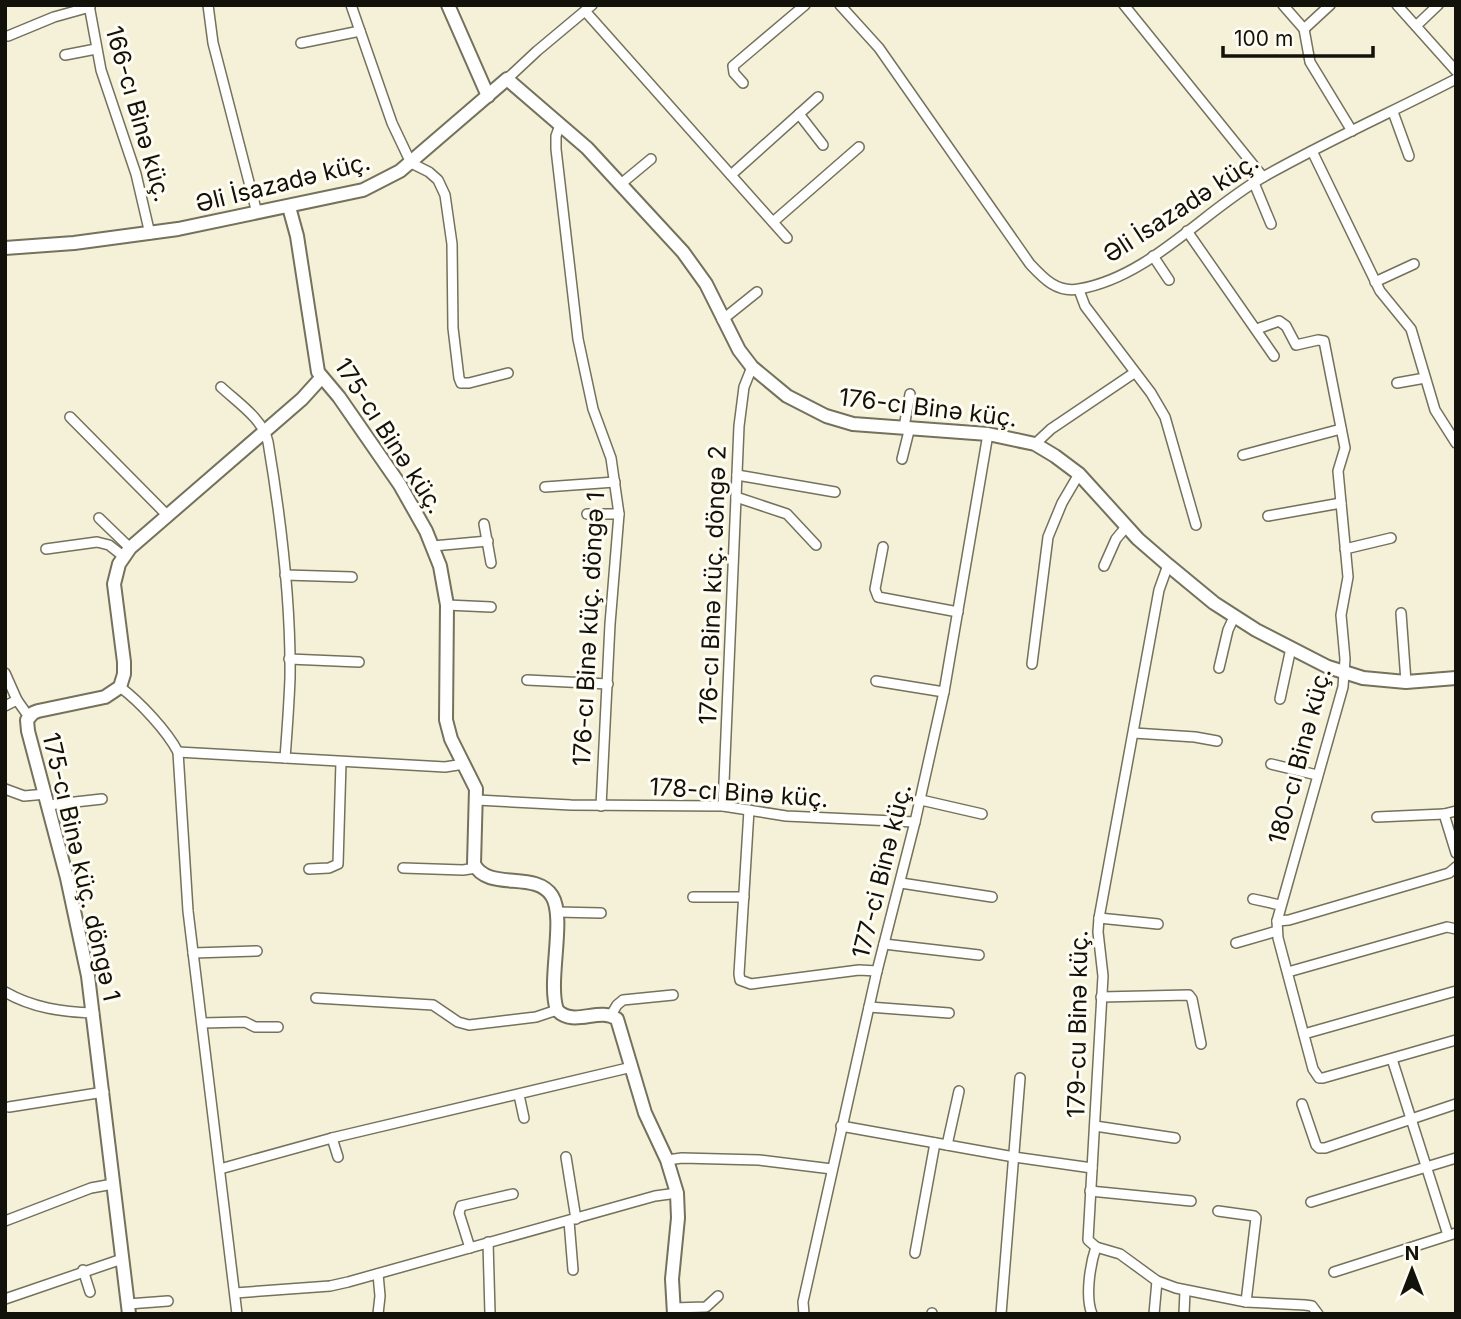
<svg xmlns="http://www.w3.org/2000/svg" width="1461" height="1319" viewBox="0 0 1461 1319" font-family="Inter,sans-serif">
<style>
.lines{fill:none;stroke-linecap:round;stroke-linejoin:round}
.minor-casing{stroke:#74715c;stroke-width:12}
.tertiary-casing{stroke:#74715c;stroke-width:16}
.minor{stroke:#fff;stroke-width:9}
.tertiary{stroke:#fff;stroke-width:12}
.labels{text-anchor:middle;stroke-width:6;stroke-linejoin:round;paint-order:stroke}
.street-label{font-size:24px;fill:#13120a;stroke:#fffdf3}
</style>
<rect width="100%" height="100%" fill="#f4f1d8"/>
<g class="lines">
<defs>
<g id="minor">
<polyline points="89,5 101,70 136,174 150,234"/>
<polyline points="208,5 213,43 257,213"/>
<polyline points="351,5 392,123 411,163 429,172 438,180 445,195 452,244 453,328 459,378 461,383 469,383 508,373"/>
<path d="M840,5L879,48L1030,264C1044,279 1057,293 1079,289C1150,277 1204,210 1265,176C1327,141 1392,112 1456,79"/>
<polyline points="1124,5 1263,177"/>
<polyline points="1283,5 1304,29 1310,62 1352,131"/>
<polyline points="1397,5 1456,71"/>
<polyline points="585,11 787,238"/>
<polyline points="1416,26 1438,5"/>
<polyline points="1304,29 1330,5"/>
<polyline points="8,36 54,17 90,7"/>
<polyline points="301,43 360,31"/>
<polyline points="65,55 96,49"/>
<polyline points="507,79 537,51 592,5"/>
<polyline points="743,83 734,73 733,66 805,5"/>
<polyline points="1393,112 1409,156"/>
<polyline points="799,114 823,145"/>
<polyline points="560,125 556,136 556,149 578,339 593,409 611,458 619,514 610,624 601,806"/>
<polyline points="1312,151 1380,291 1411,329 1435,410 1456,443"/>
<polyline points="731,175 818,97"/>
<polyline points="622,183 651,159"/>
<polyline points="1254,183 1271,224"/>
<polyline points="773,222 859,147"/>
<polyline points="1187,231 1274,356"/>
<polyline points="1153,256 1169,280"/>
<polyline points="1375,282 1414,264"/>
<polyline points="1079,290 1085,306 1151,393 1165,417 1196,525"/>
<polyline points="722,320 757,292"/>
<polyline points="1257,329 1279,321 1286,326 1296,345 1318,340 1324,341 1345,448 1338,471 1348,577 1341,615 1345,659 1343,687 1277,921 1278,938 1313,1069 1319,1078 1323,1078 1456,1040"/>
<polyline points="1397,383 1425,378"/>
<path d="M221,387C238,403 263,419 268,442C281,519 291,599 290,678C289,705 287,732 285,758"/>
<polyline points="70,417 167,515"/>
<polyline points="904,427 910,394"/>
<polyline points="1035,444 1051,429 1134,373"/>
<polyline points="1243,455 1341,429"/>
<polyline points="902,459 910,427"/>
<polyline points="737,475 835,492"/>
<polyline points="545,487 615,482"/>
<polyline points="736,497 787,514 816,545"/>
<polyline points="587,514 619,514"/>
<polyline points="1268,516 1341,503"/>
<polyline points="99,518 130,548"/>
<polyline points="484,524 491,563"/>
<polyline points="433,546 488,541"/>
<polyline points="883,547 875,589 878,597 958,612"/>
<polyline points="46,549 97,542 109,545 123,556"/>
<polyline points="1345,549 1391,538"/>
<polyline points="1168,565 1159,590 1099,918 1098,932 1103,976 1088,1240 1096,1247 1120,1254 1157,1281 1176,1288 1246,1302 1305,1305 1312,1306 1318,1314"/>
<polyline points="1104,566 1116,539 1126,527"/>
<polyline points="285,575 352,577"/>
<polyline points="447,605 491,607"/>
<polyline points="1401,613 1406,682"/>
<polyline points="289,659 359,662"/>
<polyline points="1032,664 1048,537 1062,503 1079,474"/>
<polyline points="1219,668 1228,630 1234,617"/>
<polyline points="5,673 17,700 29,717"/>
<polyline points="527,680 608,684"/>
<polyline points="876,681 944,692"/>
<path d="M120,687C140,702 167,731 178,752L188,911L237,1314"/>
<polyline points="1280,699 1291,648"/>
<polyline points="5,706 17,700"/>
<polyline points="1134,733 1195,737 1217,741"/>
<polyline points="178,752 445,767 464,764"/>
<polyline points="1271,764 1317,775"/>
<polyline points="5,789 24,796 46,794"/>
<polyline points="477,800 571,805 723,806 786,816 915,822"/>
<polyline points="921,800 982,814"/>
<polyline points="48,805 102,799"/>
<polyline points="723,806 739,426 744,387 752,367"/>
<polyline points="749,810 739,974 740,980 751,984 859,970 877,971"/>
<polyline points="1456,811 1444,814 1456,853"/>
<polyline points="1377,817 1444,814"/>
<polyline points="403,868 463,870 476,868"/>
<polyline points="309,869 329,868 338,864 341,762"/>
<polyline points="901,883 992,897"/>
<polyline points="693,897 744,897"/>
<polyline points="1253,899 1280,905"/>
<polyline points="557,912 601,913"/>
<polyline points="1099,918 1158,924"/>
<polyline points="1277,921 1289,920 1449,873 1456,867"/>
<polyline points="1236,943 1277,931"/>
<polyline points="884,944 979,955"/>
<polyline points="193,953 257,951"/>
<polyline points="1288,972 1447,927 1456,929"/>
<path d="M5,992C33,1008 62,1012 94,1013"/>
<polyline points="1101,997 1189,995 1192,999 1201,1044"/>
<polyline points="316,998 433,1005 458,1022 469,1025 536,1017 557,1010"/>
<polyline points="869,1007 949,1013"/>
<polyline points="611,1015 617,1005 623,1000 673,995"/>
<polyline points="202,1023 245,1022 255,1027 278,1027"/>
<polyline points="1304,1034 1456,991"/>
<polyline points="1392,1059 1448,1235"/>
<polyline points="519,1095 524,1118"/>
<polyline points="1302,1104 1316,1145 1319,1148 1325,1148 1456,1104"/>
<polyline points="9,1107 104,1092"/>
<polyline points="841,1126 1014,1157 1092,1168"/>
<polyline points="1095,1126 1175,1138"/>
<polyline points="332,1138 338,1157"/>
<polyline points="947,1145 959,1091"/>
<polyline points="566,1157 576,1219"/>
<polyline points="667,1160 682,1158 759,1160 832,1169"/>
<polyline points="220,1169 332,1138 632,1067"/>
<polyline points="1090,1191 1191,1201"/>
<polyline points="1311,1202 1456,1158"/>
<polyline points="1218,1211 1254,1216 1256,1218 1246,1302"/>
<polyline points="5,1221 91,1188 113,1184"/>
<polyline points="569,1221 573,1270"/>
<polyline points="488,1242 490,1313"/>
<polyline points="470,1248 459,1213 461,1206 513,1194"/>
<polyline points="915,1253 935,1143"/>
<polyline points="83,1270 90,1292"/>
<polyline points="1334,1272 1456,1233"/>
<polyline points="235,1293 330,1286 348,1282 655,1196 677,1193"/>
<polyline points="5,1299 122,1259"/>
<polyline points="128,1304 168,1301"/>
<polyline points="673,1308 706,1307 718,1296"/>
<polyline points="378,1314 380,1296 378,1274"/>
<polyline points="804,1314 803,1302 877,971 915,822 944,692 988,434"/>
<polyline points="932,1314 932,1313"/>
<polyline points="1001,1314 1020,1078"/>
<path d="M1092,1314C1085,1297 1090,1265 1096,1247"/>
<polyline points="1154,1314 1157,1281"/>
<polyline points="1184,1314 1185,1291"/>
</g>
<g id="tertiary">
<polyline points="448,5 488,96"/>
<path d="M289,207L297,236L318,372L339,397L400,485L426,531L440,566L447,605L446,720L451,739L476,789L474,864C488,892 536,870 552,896C566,918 547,982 557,1010C574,1028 599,1006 617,1019L645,1113L667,1160L677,1193L678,1218L672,1279L674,1314"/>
<polyline points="5,248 74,243 178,229 363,190 400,171 507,79 587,148 683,252 706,284 739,350 752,367 787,396 826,416 853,424 988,434 1035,444 1055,456 1079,474 1138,539 1168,565 1214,603 1256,630 1328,667 1363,678 1406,682 1456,678"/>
<polyline points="129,1314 88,976 67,878 28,731 27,720 33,713 38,711 105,697 120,687 124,674 124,662 114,584 119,564 130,548 302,399 321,378"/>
</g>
</defs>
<use href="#minor" class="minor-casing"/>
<use href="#tertiary" class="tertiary-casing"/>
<use href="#minor" class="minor"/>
<use href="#tertiary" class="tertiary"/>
</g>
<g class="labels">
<g class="street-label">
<text transform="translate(138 114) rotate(74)" y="8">166-cı Binə küç.</text>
<text transform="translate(283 183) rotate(-14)" y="8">Əli İsazadə küç.</text>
<text transform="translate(1181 208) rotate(-33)" y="8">Əli İsazadə küç.</text>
<text transform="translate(928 408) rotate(7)" y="8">176-cı Binə küç.</text>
<text transform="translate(389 436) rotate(57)" y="8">175-cı Binə küç.</text>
<text transform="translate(713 585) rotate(-88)" y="8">176-cı Binə küç. döngə 2</text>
<text transform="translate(589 629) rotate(-87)" y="8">176-cı Binə küç. döngə 1</text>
<text transform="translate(1300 756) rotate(-75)" y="8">180-cı Binə küç.</text>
<text transform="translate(739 793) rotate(4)" y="8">178-cı Binə küç.</text>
<text transform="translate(81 867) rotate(77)" y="8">175-cı Binə küç. döngə 1</text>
<text transform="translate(882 871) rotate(-76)" y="8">177-ci Binə küç.</text>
<text transform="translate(1078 1024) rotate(-89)" y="8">179-cu Binə küç.</text>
</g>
</g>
<rect width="1461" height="1319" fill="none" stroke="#13120a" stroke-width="14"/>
<g transform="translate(1412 1270)" stroke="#fffdf3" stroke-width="5" paint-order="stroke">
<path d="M0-5L12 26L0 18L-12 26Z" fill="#13120a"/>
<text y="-10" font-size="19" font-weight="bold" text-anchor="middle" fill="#13120a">N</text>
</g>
<path d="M1223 46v10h150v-10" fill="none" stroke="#13120a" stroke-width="3.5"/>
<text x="1234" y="46" font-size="21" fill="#13120a" stroke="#fffdf3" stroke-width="5" paint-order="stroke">100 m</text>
</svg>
